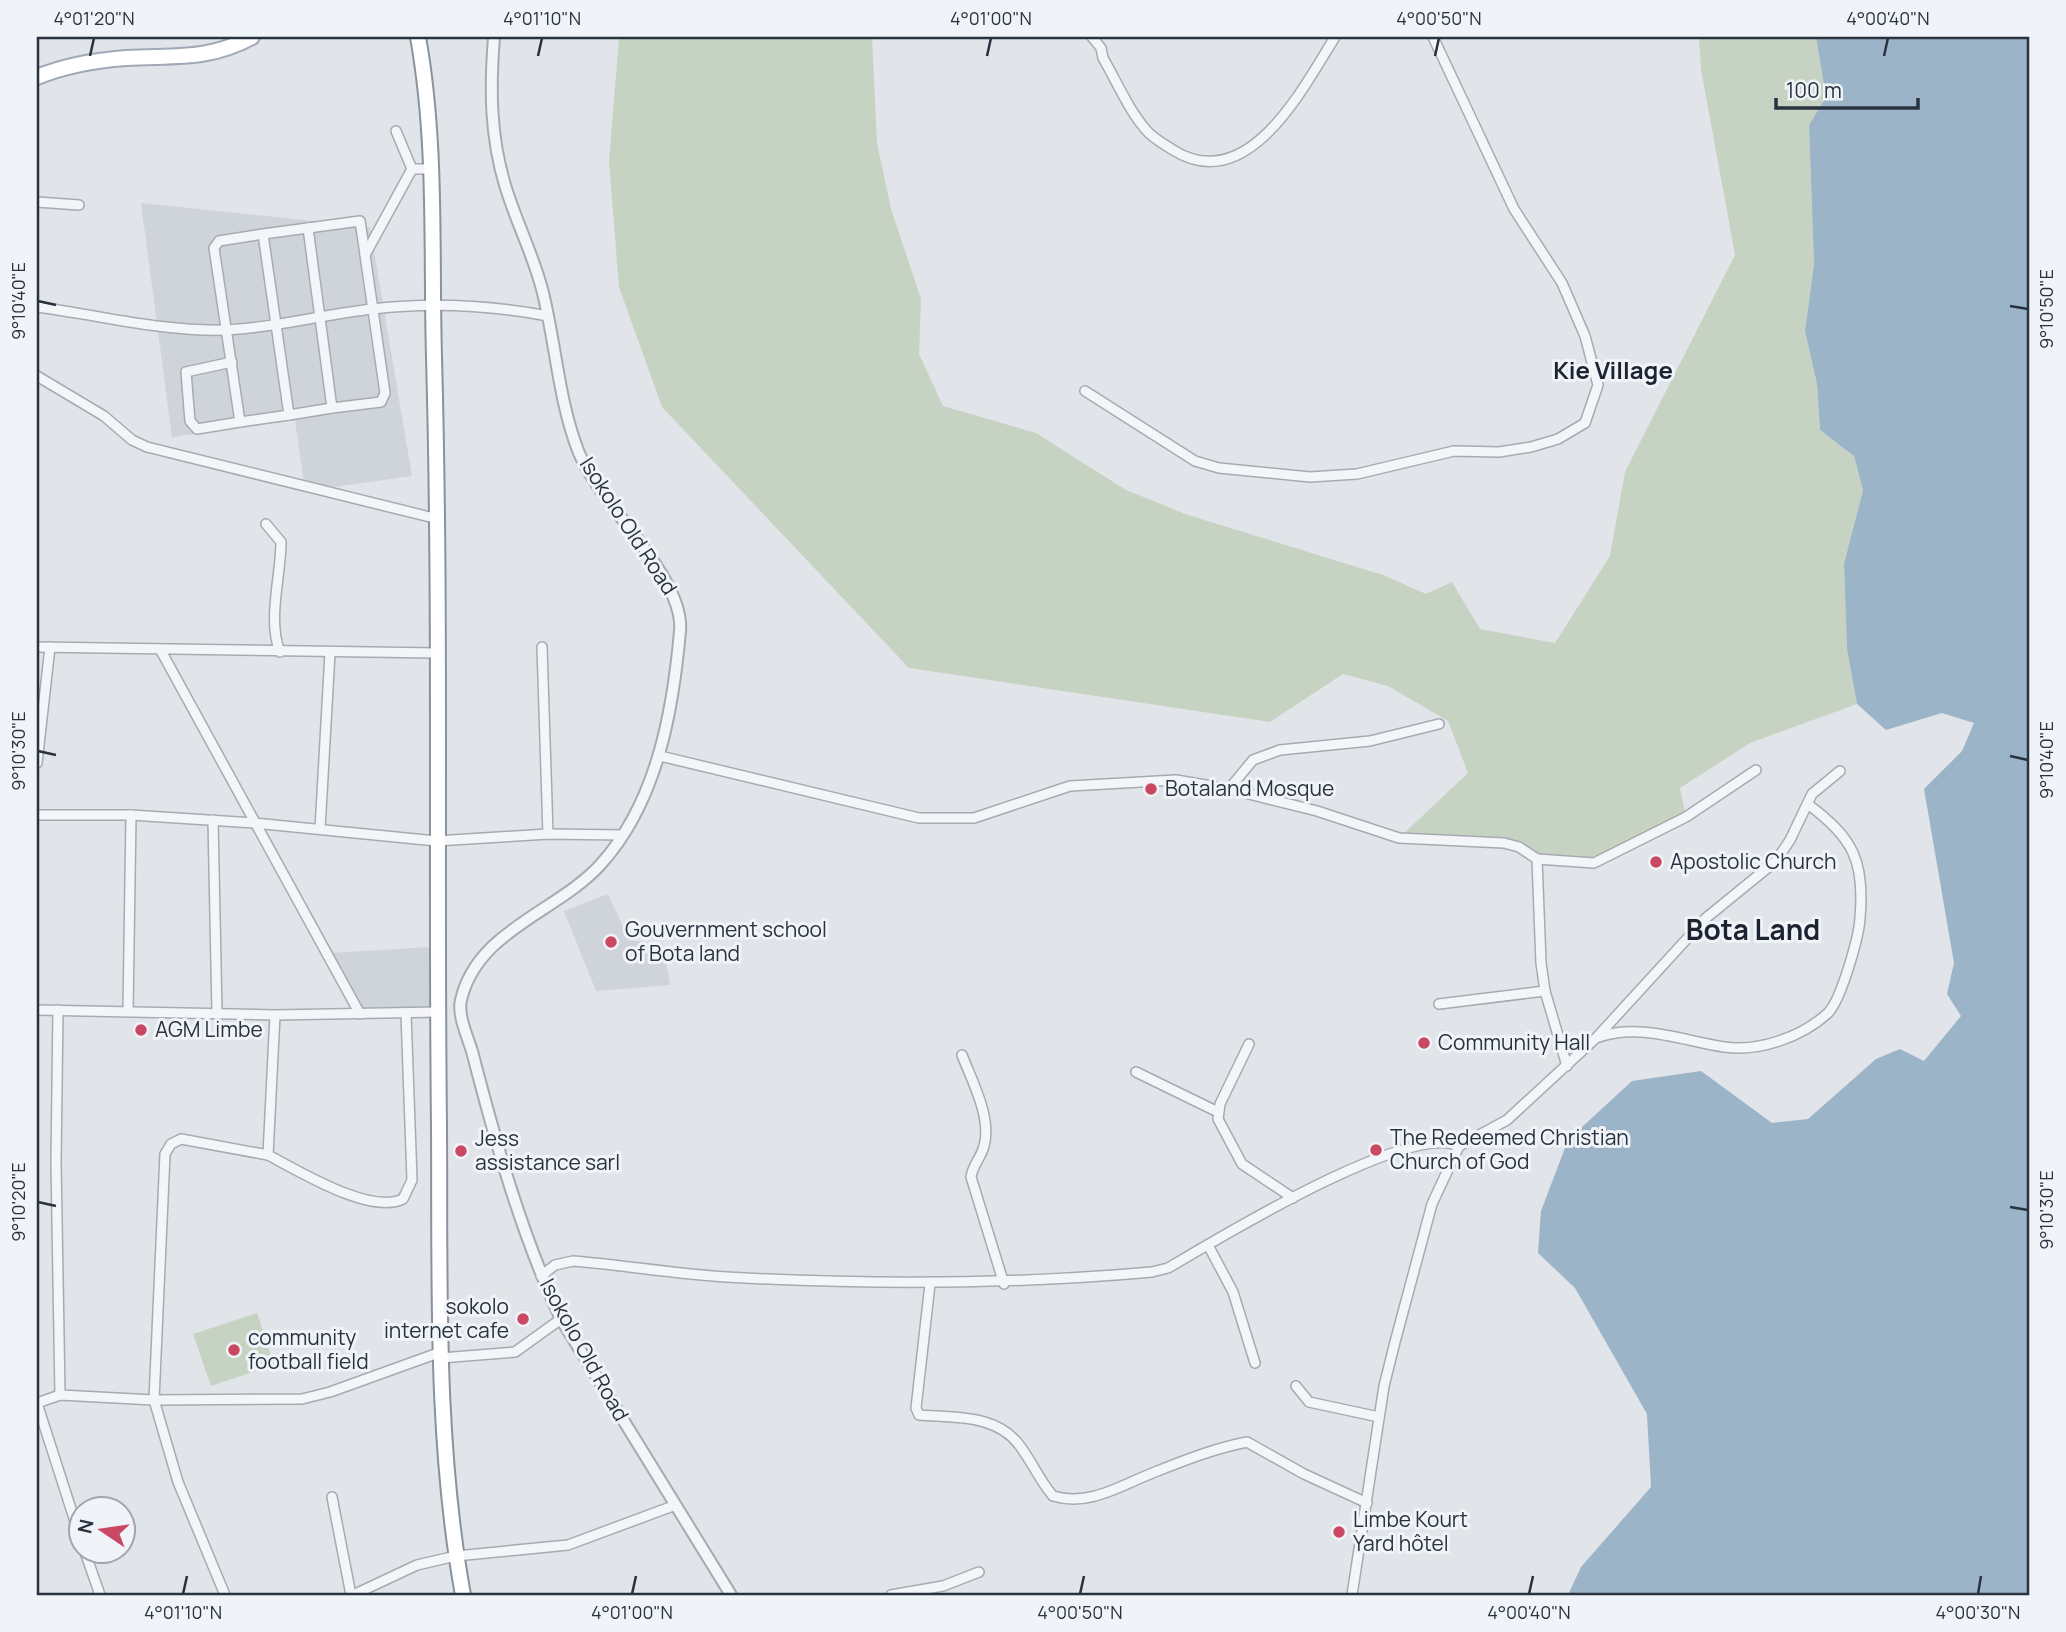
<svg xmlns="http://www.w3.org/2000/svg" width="2066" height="1632" viewBox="0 0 2066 1632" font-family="Manrope,sans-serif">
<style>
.built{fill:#cfd4db}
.green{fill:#c7d3c2}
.water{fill:#9cb4c8}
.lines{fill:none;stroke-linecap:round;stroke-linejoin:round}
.minor-casing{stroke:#a6abb3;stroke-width:12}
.tertiary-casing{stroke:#a6abb3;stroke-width:14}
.primary-casing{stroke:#a0a9b5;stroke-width:18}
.trunk-casing{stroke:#8893a0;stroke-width:18}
.minor{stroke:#f3f5f8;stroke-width:9}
.tertiary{stroke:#f3f5f8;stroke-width:10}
.primary{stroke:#fff;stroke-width:14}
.trunk{stroke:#fff;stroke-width:14}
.ticks{fill:none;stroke:#293340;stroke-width:2.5}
.poi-dot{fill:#cb4863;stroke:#f0f3f7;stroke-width:2.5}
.labels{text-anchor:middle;stroke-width:6;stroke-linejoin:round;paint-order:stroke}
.street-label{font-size:21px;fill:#293340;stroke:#f0f3f7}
.poi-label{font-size:21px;fill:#293340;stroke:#f0f3f7;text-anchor:start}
.quarter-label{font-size:24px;font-weight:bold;fill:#1c2431;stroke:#f0f3f7}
.district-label{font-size:28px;font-weight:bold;fill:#1c2431;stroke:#f0f3f7}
.neatline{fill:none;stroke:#293340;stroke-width:2.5}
.ticks-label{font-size:18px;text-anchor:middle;fill:#293340}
</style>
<rect width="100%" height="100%" fill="#e1e4e9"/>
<g class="built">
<polygon points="141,203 370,227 412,476 305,491 295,420 172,437"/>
<polygon points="608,894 629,940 663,944 670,985 596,991 564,911"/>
<polygon points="430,947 431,1008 361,1009 332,953"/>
</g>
<g class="green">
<polygon points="619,37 872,37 877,143 891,209 921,299 919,354 943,406 1036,433 1126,490 1188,515 1383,575 1426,594 1452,582 1480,629 1555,643 1610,556 1625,472 1735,255 1701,69 1699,37 1816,37 1826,97 1809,125 1814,264 1805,331 1817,384 1820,430 1854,456 1863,490 1844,564 1847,649 1857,704 1750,743 1680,788 1686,817 1594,863 1523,853 1514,846 1399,838 1468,773 1448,721 1388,686 1343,674 1270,722 909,668 662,407 619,287 609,162"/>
<polygon points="257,1313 274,1365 211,1386 193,1334"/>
</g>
<polygon class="water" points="1816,37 2029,37 2029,1595 1568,1595 1581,1567 1651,1487 1647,1414 1575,1288 1538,1253 1541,1211 1568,1140 1632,1081 1701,1071 1772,1123 1808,1119 1876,1059 1900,1049 1924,1061 1961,1016 1947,994 1954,963 1924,789 1962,751 1974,723 1942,713 1886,730 1857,704 1847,649 1844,564 1863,490 1854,456 1820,430 1817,384 1805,331 1814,264 1809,125 1826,97"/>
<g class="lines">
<defs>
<g id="minor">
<path d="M1092,37L1101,48L1103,58C1117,82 1129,111 1147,131C1154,139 1164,144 1173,150C1248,197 1303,88 1335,37"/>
<polyline points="396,131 412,169 433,169"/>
<polyline points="37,202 79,205"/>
<polyline points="308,228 360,221 365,254"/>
<polyline points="263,234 219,241 214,248 240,422 289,415 263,234 308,228 332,408 381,402 385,393 365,255 412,169"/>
<path d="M37,307C100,315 162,332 226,330C276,328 324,314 373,309C433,302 489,305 548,316"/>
<polyline points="232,362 186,372 190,421 197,429 240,422"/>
<polyline points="37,376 104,416 132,440 147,447 438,519"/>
<polyline points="1085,391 1195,461 1219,468 1310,477 1357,474 1454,451 1499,452 1531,447 1558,439 1585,423 1598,385 1585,336 1562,283 1514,209 1433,37"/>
<polyline points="289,415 332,408"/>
<path d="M266,524L281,542C281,576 267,620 280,652"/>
<polyline points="37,647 436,653"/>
<polyline points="542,647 548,834"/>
<polyline points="160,649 360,1014"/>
<polyline points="660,756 919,818 974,818 1070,786 1176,780 1229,789 1317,811 1399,838 1504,843 1519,847 1537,859 1541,963 1545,991 1567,1066"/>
<polyline points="37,763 50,647"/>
<polyline points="1229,789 1253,760 1280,750 1370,741 1439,724"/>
<polyline points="37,815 131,815 254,823 436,841 548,834 623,835"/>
<polyline points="213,820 217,1013"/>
<polyline points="320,829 330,653"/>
<polyline points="1537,859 1594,863 1686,817 1756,770"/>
<polyline points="1439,1004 1545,991"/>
<polyline points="37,1010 275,1015 438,1012"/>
<polyline points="58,1010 56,1162 60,1395"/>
<polyline points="128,1011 131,815"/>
<path d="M275,1015L268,1155C299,1171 370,1215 403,1199L412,1180L406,1013"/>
<path d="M1599,1037C1641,1023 1683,1041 1724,1047C1759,1052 1802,1037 1828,1013C1841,1000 1859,937 1860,918C1865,861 1853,838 1809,805"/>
<polyline points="1249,1044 1220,1104 1218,1119 1242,1164 1293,1198"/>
<path d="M962,1055C972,1081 992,1118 984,1146C981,1158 973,1164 971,1177L1004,1284"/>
<polyline points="1136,1072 1218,1112"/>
<polyline points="1208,1245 1233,1292 1255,1363"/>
<path d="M541,1276L555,1265L573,1261C624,1265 675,1274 726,1277C871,1285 1007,1285 1152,1272L1168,1268C1218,1239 1408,1122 1459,1146"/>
<path d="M930,1284L916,1408L919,1415C955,1418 997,1414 1020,1446C1032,1462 1040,1481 1053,1496C1090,1507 1121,1485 1155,1472C1185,1460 1216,1448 1247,1442L1304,1474L1367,1503"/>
<polyline points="441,1358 515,1352 561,1319"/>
<polyline points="1296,1386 1309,1402 1379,1417"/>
<polyline points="37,1403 60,1395 154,1400 302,1399 330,1392 441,1352"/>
<polyline points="37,1403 80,1537"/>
<polyline points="332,1497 351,1595"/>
<polyline points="85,1552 100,1595"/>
<polyline points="225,1595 178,1482 154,1400 165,1154 171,1144 181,1139 268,1155"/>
<polyline points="353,1595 417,1565 456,1556 568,1545 673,1506"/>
<polyline points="891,1595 943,1586 979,1572"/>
<polyline points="1352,1595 1384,1386 1395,1342 1432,1204 1459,1146 1507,1120 1597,1037 1706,918 1776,861 1790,840 1812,794 1840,771"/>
</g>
<path id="tertiary" d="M494,37C490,88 490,135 505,185C516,222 534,256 543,293C556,346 559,403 579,453C601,506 685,578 680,631C673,711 657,802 601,864C558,912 477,930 461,1000C457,1016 469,1039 473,1055C496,1144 522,1236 561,1319L731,1595"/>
<path id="primary" d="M37,77C64,66 98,60 126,58C174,55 207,61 252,37"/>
<path id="trunk" d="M418,37C437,143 431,250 434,357C441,613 436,870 439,1126C440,1283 435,1441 463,1595"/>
</defs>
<use href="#minor" class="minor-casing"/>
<use href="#tertiary" class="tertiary-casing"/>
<use href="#primary" class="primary-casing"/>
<use href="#trunk" class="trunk-casing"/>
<use href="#minor" class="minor"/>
<use href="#tertiary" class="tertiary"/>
<use href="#primary" class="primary"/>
<use href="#trunk" class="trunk"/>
</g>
<path class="ticks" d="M90,56L94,38M538,56L542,38M987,56L991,38M1435,56L1439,38M1884,56L1888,38M38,301L56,305M2010,306L2028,309M38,751L56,755M2010,756L2028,760M38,1202L56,1206M2010,1207L2028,1210M183,1594L187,1576M632,1594L636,1576M1080,1594L1084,1576M1529,1594L1533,1576M1978,1594L1981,1576"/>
<g class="poi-dot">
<circle cx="1151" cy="789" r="7"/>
<circle cx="1656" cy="862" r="7"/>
<circle cx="611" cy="942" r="7"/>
<circle cx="141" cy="1030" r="7"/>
<circle cx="1424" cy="1043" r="7"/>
<circle cx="1376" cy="1150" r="7"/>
<circle cx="461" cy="1151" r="7"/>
<circle cx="523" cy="1319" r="7"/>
<circle cx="234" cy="1350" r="7"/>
<circle cx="1339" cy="1532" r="7"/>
</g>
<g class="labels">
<g class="street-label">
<text transform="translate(628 526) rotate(57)" y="7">Isokolo Old Road</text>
<text transform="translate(584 1350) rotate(61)" y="7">Isokolo Old Road</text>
</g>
<g class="poi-label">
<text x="1165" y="796">Botaland Mosque</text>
<text x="1670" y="869">Apostolic Church</text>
<text x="625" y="937">Gouvernment school<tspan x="625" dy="24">of Bota land</tspan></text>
<text x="155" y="1037">AGM Limbe</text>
<text x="1438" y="1050">Community Hall</text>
<text x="1390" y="1145">The Redeemed Christian<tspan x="1390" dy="24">Church of God</tspan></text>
<text x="475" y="1146">Jess<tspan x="475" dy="24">assistance sarl</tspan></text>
<text x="509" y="1314" text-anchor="end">sokolo<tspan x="509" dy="24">internet cafe</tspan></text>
<text x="248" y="1345">community<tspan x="248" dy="24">football field</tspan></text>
<text x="1353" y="1527">Limbe Kourt<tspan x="1353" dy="24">Yard hôtel</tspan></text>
</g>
<g class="quarter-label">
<text x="1613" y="379">Kie Village</text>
</g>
<g class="district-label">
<text x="1753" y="940">Bota Land</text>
</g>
</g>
<rect width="2066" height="1632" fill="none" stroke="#f0f3f7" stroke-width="77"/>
<g transform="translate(102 1530) rotate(283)"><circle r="33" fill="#f0f3f7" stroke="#a0a6ae" stroke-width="2"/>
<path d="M0-5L12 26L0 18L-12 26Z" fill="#cb4863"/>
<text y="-10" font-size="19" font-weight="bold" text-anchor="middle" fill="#293340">N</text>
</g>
<path d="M1776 98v10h142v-10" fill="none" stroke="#293340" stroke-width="3.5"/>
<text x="1786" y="98" font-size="21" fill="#293340" stroke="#f0f3f7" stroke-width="5" paint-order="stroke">100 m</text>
<rect x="38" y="38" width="1990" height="1556" class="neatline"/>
<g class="ticks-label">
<text x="94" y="25">4°01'20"N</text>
<text x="542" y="25">4°01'10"N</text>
<text x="991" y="25">4°01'00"N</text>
<text x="1439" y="25">4°00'50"N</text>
<text x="1888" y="25">4°00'40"N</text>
<text transform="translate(19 301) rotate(-90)" y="6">9°10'40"E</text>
<text transform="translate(2047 309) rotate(-90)" y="6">9°10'50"E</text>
<text transform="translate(19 751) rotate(-90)" y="6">9°10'30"E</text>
<text transform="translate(2047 760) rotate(-90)" y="6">9°10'40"E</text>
<text transform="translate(19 1202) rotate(-90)" y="6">9°10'20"E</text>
<text transform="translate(2047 1210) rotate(-90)" y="6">9°10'30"E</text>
<text x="183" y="1619">4°01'10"N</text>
<text x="632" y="1619">4°01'00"N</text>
<text x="1080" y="1619">4°00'50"N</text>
<text x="1529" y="1619">4°00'40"N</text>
<text x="1978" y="1619">4°00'30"N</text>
</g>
</svg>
